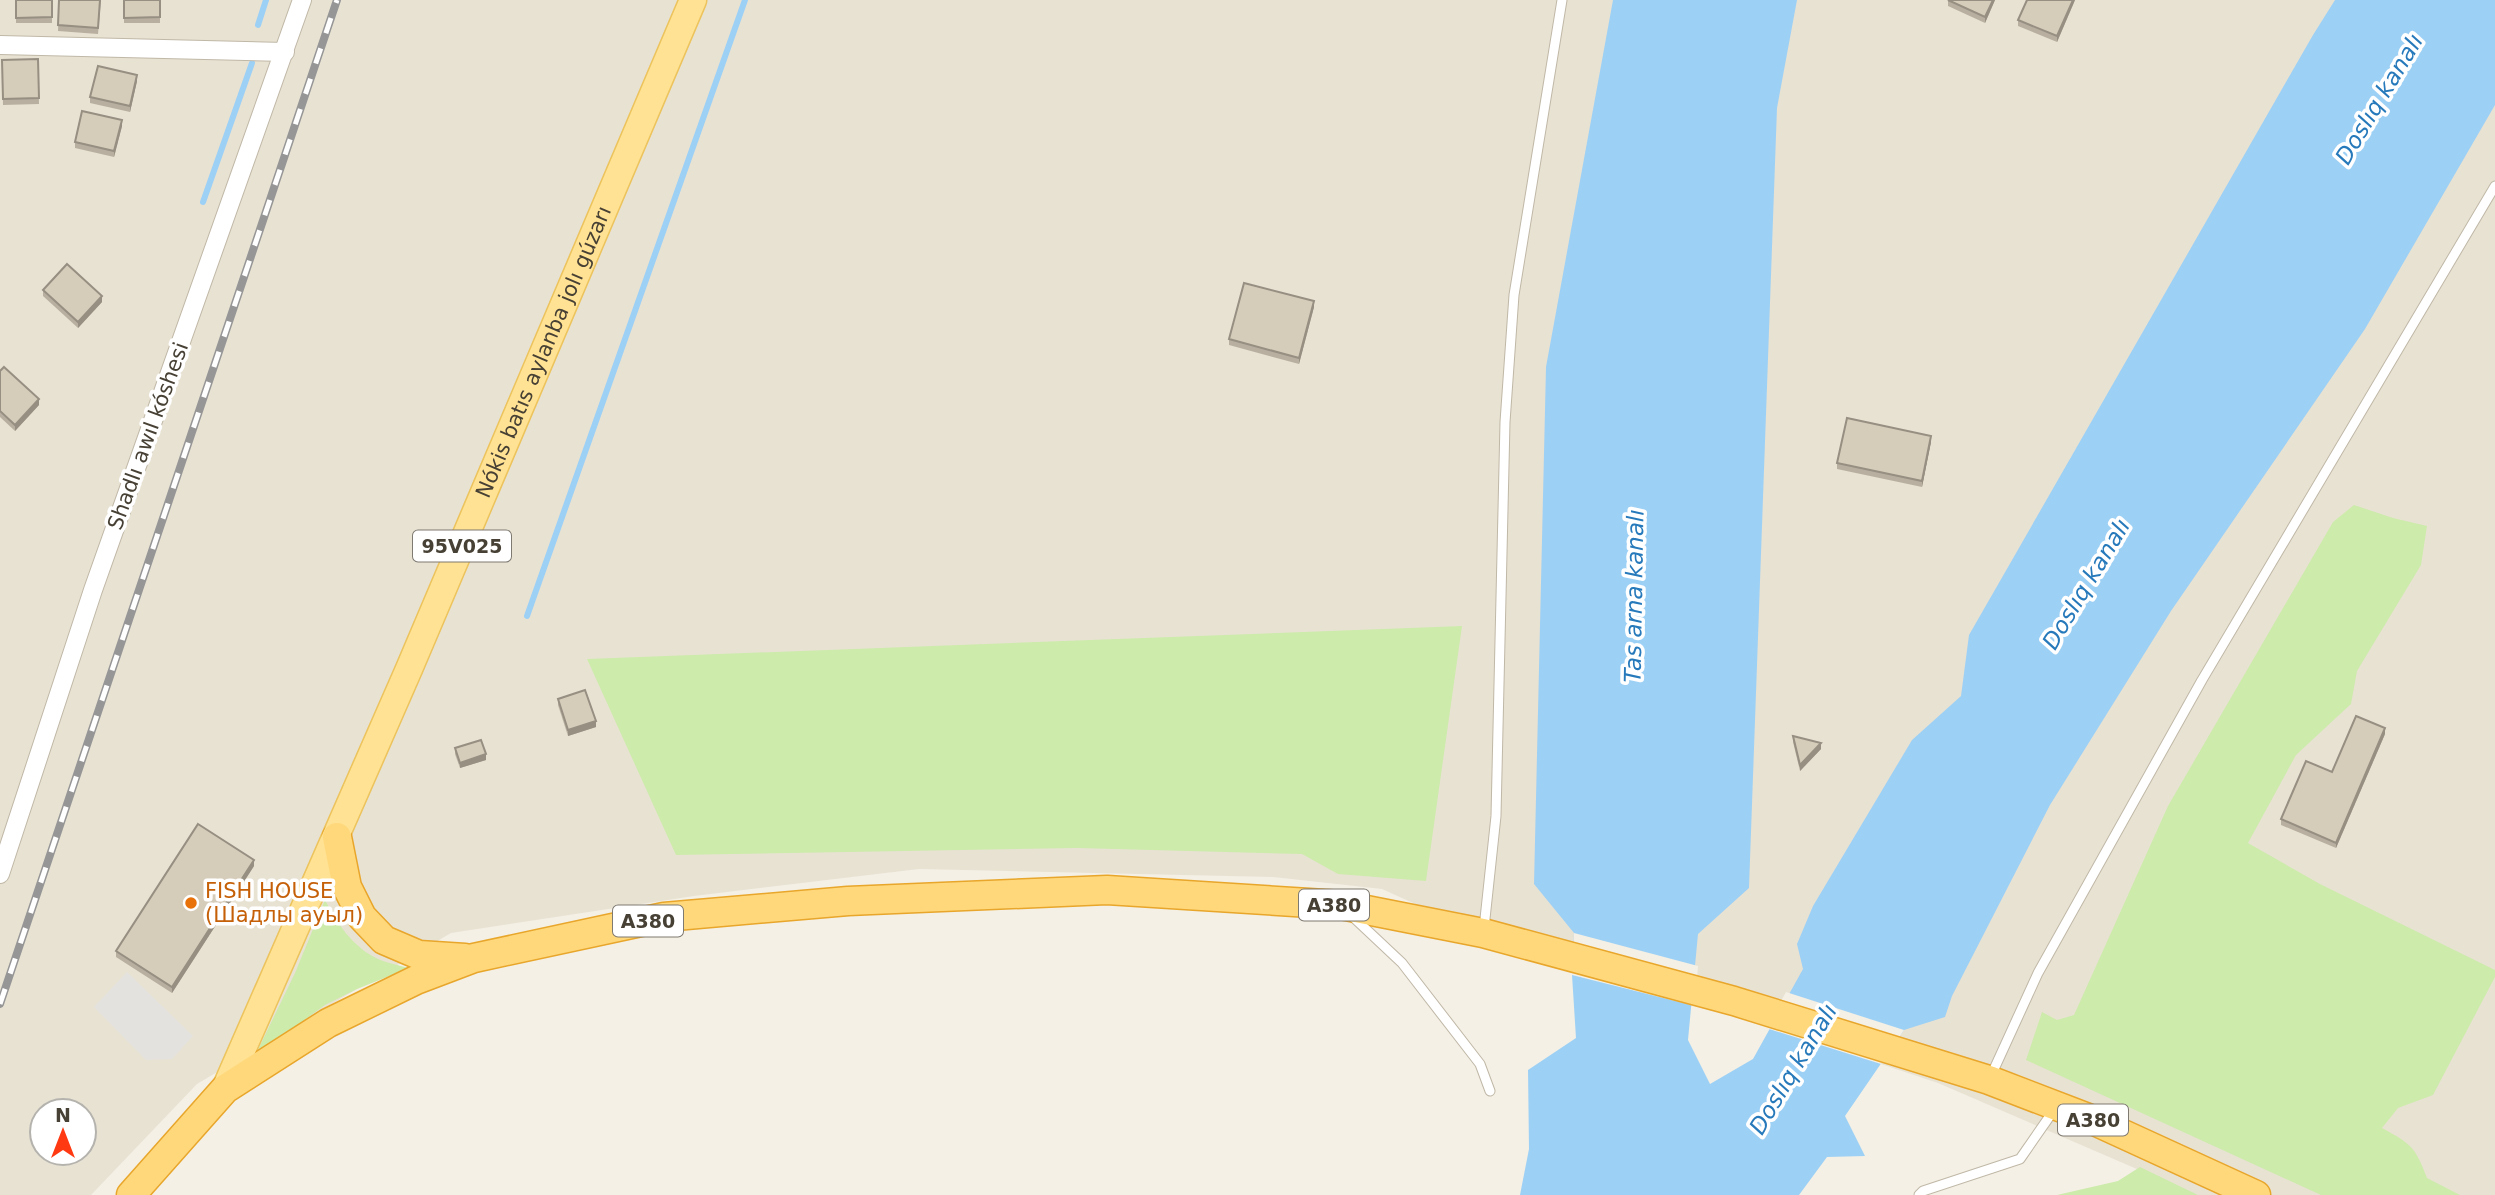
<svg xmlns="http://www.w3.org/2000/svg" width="2495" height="1195" viewBox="0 0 2495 1195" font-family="'DejaVu Sans',sans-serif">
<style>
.residential{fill:#e8e2d3;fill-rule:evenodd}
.green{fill:#cdebab}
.parking{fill:#e4e2de}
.water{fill:#9dd0f5}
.pier{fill:#f4f0e5}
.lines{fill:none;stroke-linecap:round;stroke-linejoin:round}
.stream{stroke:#9dd0f5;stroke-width:6}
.service-casing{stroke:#c0b8a7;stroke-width:11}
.minor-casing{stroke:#c0b8a7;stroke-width:20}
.primary-casing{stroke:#ecc35c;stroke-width:29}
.trunk-casing{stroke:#e8a62b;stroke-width:31}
.service{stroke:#fff;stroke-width:9}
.minor{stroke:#fff;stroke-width:18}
.primary{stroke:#ffe293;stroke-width:26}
.trunk{stroke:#ffd87c;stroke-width:28}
.rail-casing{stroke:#969696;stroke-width:8}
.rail{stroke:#fff;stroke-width:5;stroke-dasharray:16;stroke-linecap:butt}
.wall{fill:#b8afa0}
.shaded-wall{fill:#968f82}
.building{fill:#d6ccba;stroke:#968f82;stroke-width:2}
.food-dot{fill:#e8710a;stroke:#fff;stroke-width:2.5}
.labels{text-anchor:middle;stroke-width:7;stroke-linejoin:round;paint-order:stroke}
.shield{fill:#fff;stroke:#7e7971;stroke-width:2}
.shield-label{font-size:19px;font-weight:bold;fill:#474034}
.street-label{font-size:21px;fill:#474034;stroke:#fff}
.food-label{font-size:21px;fill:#c56008;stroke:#fff;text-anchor:start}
.water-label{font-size:23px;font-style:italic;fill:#2679ba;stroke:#fff}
</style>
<rect width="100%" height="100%" fill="#f4f0e5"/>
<path class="residential" d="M0,0H2495V1195H2197L1938,1083L1746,1019L1493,939L1382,889L1273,877L919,869L694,896L451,933L197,1084L91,1195H0ZM42,1111H84V1153H42Z"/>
<g class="green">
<path d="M2354,505L2393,518L2427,526L2421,565L2357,671L2351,704L2296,755L2248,843L2320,884L2495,970V977L2433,1095L2398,1108L2382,1128C2411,1144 2415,1146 2427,1178L2460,1195H2321L2026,1060L2042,1012L2057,1020L2074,1015L2168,806L2333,522Z"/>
<polygon points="1462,626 1426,881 1338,874 1302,854 1077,848 676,855 587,659"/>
<path d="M325,900C337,923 352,946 376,958C386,963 398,965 409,968L357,989L325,1005L255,1056L295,973Z"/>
<polygon points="2140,1167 2198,1195 2057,1195 2118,1181"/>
</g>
<polygon class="parking" points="127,972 193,1036 172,1059 146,1060 94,1007"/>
<polygon class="water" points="1613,0 1797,0 1777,108 1749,888 1698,934 1688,1040 1710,1084 1753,1059 1803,969 1797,944 1813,906 1912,740 1961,696 1969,635 2313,35 2335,0 2495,0 2495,105 2365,329 2171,611 2050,805 1952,996 1945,1017 1904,1030 1845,1116 1865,1156 1827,1157 1799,1195 1520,1195 1529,1149 1528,1070 1576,1038 1572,975 1574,933 1534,884 1546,367"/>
<g class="pier">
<polygon points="1574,933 1698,966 1695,1006 1572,975"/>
<polygon points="1786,992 1904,1030 1881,1064 1766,1028"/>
</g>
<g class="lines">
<g class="stream">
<polyline points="258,25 266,0"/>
<polyline points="203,202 252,63"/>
<polyline points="527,616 745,0"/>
</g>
<defs>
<g id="service">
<polyline points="1352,916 1402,963 1480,1064 1490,1091"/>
<polyline points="1484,928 1496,816 1505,422 1514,295 1562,0"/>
<polyline points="1990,1078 2038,973 2202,680 2495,186"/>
<polyline points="1919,1195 1923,1191 2020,1159 2054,1110"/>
</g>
<g id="minor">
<polyline points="0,45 285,52"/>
<polyline points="0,874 93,590 302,0"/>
</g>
<g id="primary">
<path id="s1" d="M225,1089L409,669L693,0"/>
</g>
<g id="trunk">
<polyline points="337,837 347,887 362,917 384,940 419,955 465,958"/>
<polyline points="131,1195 225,1089 328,1023 416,980 474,958 664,917 848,901 1107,890 1341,905 1483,933 1734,1001 1989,1080 2088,1118 2256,1195"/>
</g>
</defs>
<use href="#service" class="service-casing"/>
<use href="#minor" class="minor-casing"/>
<use href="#primary" class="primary-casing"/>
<use href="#trunk" class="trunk-casing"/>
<use href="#service" class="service"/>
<use href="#minor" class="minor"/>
<use href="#primary" class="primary"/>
<use href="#trunk" class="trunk"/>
<defs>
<polyline id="rail" points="0,1004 337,0"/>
</defs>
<use href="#rail" class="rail-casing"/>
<use href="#rail" class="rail"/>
</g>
<g class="wall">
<rect x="16" y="0" width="36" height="23"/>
<polygon points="59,0 101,0 98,34 58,31"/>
<rect x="124" y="0" width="36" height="23"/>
<polygon points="1948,0 1995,0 1985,23 1948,6"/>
<polygon points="2075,0 2057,42 2018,26 2018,20"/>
<polygon points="38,59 39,104 3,105 2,60"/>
<polygon points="137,81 130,112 90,103 90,97"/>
<polygon points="122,126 114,157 75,148 75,142"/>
<polygon points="43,290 102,302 78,328 43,296"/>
<polygon points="1314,307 1299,364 1229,345 1229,339"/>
<polygon points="0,371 39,405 15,431 0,417"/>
<polygon points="1931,442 1922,487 1837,469 1837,463"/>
<polygon points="558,699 596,727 568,736 558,705"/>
<polygon points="2385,734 2336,848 2281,825 2281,819 2332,772"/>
<polygon points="1793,736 1821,749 1800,771 1793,742"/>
<polygon points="455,748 486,760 460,768 455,754"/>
<polygon points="254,866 172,993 116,957 116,951"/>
</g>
<g class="shaded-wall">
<polygon points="1993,0 1995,0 1985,23 1985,17"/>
<polygon points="2073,0 2075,0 2057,42 2057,36"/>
<polygon points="137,75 137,81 130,112 130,106"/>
<polygon points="122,120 122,126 114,157 114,151"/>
<polygon points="102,296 102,302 78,328 78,322"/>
<polygon points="1314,301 1314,307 1299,364 1299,358"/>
<polygon points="39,399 39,405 15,431 15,425"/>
<polygon points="1931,436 1931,442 1922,487 1922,481"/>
<polygon points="596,721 596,727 568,736 568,730"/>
<polygon points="2385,728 2385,734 2336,848 2336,843"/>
<polygon points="1821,743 1821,749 1800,771 1800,765"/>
<polygon points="486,754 486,760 460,768 460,763"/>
<polygon points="254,860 254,866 172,993 172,987"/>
</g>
<g class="building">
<polygon points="16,0 52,0 52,17 16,18"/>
<polygon points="59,0 100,0 98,28 58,25"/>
<polygon points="124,0 160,0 160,17 124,18"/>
<polygon points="1948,0 1993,0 1985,17"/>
<polygon points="2027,0 2073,0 2057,36 2018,20"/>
<polygon points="38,59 39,98 3,99 2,60"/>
<polygon points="98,66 137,75 130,106 90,97"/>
<polygon points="82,111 122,120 114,151 75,142"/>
<polygon points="67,264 102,296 78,322 43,290"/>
<polygon points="1244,283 1314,301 1299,358 1229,339"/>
<polygon points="4,367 39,399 15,425 0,411 0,371"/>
<polygon points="1847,418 1931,436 1922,481 1837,463"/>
<polygon points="585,690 596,721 568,730 558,699"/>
<polygon points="2356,716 2385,728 2336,843 2281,819 2306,761 2332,772"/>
<polygon points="1793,736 1821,743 1800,765"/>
<polygon points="481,740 486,754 460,763 455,748"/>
<polygon points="198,824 254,860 172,987 116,951"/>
</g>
<circle class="food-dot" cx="191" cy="903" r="7"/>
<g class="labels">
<g class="shield">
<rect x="413" y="530.5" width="98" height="31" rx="5"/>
<rect x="1299" y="889.5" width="70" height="31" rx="5"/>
<rect x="613" y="905.5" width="70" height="31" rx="5"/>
<rect x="2058" y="1104.5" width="70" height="31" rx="5"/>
</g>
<g class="shield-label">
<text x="462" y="553">95V025</text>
<text x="1334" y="912">A380</text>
<text x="648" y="928">A380</text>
<text x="2093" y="1127">A380</text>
</g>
<g class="street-label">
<text dy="7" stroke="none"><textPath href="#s1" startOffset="803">Nókis batıs aylanba jolı gúzarı</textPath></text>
<text transform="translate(148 436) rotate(-70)" y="7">Shadlı awıl kóshesi</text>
</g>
<g class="food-label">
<text x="205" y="898">FISH HOUSE<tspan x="205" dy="24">(Шадлы ауыл)</tspan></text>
</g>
<g class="water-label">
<text transform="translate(2379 99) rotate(-59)" y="8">Doslıq kanalı</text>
<text transform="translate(2086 584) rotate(-59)" y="8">Doslıq kanalı</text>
<text transform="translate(1634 596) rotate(-89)" y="8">Tas arna kanalı</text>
<text transform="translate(1793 1069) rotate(-59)" y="8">Doslıq kanalı</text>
</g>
</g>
<g transform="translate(63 1132)"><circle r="33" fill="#ffffff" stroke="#b5b3ae" stroke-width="2"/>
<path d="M0-5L12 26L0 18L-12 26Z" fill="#ff3911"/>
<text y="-10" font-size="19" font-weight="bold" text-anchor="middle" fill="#474034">N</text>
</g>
</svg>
